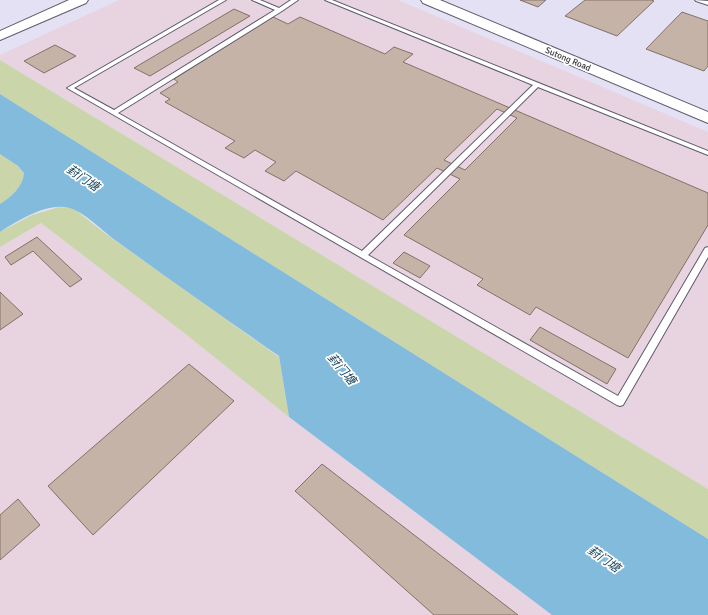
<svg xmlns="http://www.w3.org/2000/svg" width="708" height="615" viewBox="0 0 708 615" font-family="Signika,'Noto Sans SC',sans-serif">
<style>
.industrial{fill:#e8d3e1}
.green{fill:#cad6aa}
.water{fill:#83bbdc}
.building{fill:#c6b3a8;stroke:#837167;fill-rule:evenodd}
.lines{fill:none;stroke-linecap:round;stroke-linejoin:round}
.lane-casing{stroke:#5e5b6c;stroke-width:2}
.secondary-casing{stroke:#5e5b6c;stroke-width:2}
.primary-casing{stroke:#5e5b6c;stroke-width:2}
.lane{fill:#fff;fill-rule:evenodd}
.secondary{fill:#fff;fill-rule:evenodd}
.primary{fill:#fff;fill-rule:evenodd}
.labels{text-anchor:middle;stroke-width:3.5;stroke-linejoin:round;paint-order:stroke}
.far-street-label{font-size:9px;fill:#37363d;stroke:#fff}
.water-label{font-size:12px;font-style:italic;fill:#16435b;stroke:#fff}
</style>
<rect width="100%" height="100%" fill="#e4e1f4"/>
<g class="industrial">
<polygon points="119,0 398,0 708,132 708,489 0,60 0,55"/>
<polygon points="41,223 188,336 289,417 552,615 0,615 0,247"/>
</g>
<g class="green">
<polygon points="0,60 708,489 708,539 0,94"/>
<path d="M0,154L18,166L24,173C23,187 11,197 0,204Z"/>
<polygon points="59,207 72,208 78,212 106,234 279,357 289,417 188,336 41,223 0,247 0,232 32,215"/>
</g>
<path class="water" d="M0,94L708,539V615H552L289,417L279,356C224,318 169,279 115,240C101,230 81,208 64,207C42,205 18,221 0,232V204C11,197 23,187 24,173L18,166L0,154Z"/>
<g class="building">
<polygon points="520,0 546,0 538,7"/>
<polygon points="585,0 651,0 654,1 617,36 565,16"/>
<polygon points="234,9 250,16 150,76 134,68"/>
<polygon points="682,12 708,21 708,66 704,71 646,49"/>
<path d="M273,17L288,24L300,17L385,54L394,47L413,54L403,62L708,193V225L628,358L536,307L530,315L477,285L483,279L404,235L460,179L437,168L383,220L296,171L284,181L265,171L276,162L255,150L244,158L225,148L235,141L165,102L170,99L160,93L178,82L174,79ZM497,109L517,118L465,170L444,160Z"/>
<polygon points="55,45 76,56 44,73 24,61"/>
<polygon points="37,237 82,279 70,287 33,251 11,265 5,257"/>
<polygon points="404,252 430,266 420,278 393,263"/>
<polygon points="0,292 23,314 0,330"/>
<polygon points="540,327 616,369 607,384 530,340"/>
<polygon points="189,364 234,401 93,535 48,486"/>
<polygon points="322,464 518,615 434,615 295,491"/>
<polygon points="18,499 40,525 0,560 0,515"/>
</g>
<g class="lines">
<defs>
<g id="lane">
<polygon points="219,0 226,0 74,88 114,110 275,10 252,0 260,0 279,8 291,0 298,0 282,11 118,113 362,251 533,85 325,0 332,0 708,151 708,155 538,87 368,255 618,396 705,248 708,247 708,257 623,405 620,406 617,405 67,88"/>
<polygon points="695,0 708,1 708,5 696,1"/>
</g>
<polygon id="secondary" points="421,0 440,0 708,112 708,123 423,3"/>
<polygon id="primary" points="69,0 88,0 86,3 0,40 0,31"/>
</defs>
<use href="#lane" class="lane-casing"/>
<use href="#secondary" class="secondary-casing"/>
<use href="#primary" class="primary-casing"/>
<use href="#lane" class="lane"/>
<use href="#secondary" class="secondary"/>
<use href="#primary" class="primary"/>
</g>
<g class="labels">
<g class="far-street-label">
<text transform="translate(568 59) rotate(23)" y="3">Sutong Road</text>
</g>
<g class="water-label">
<text transform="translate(83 178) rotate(34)" y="4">葑门塘</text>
<text transform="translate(342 369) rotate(50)" y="4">葑门塘</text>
<text transform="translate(604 559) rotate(35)" y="4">葑门塘</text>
</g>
</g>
</svg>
